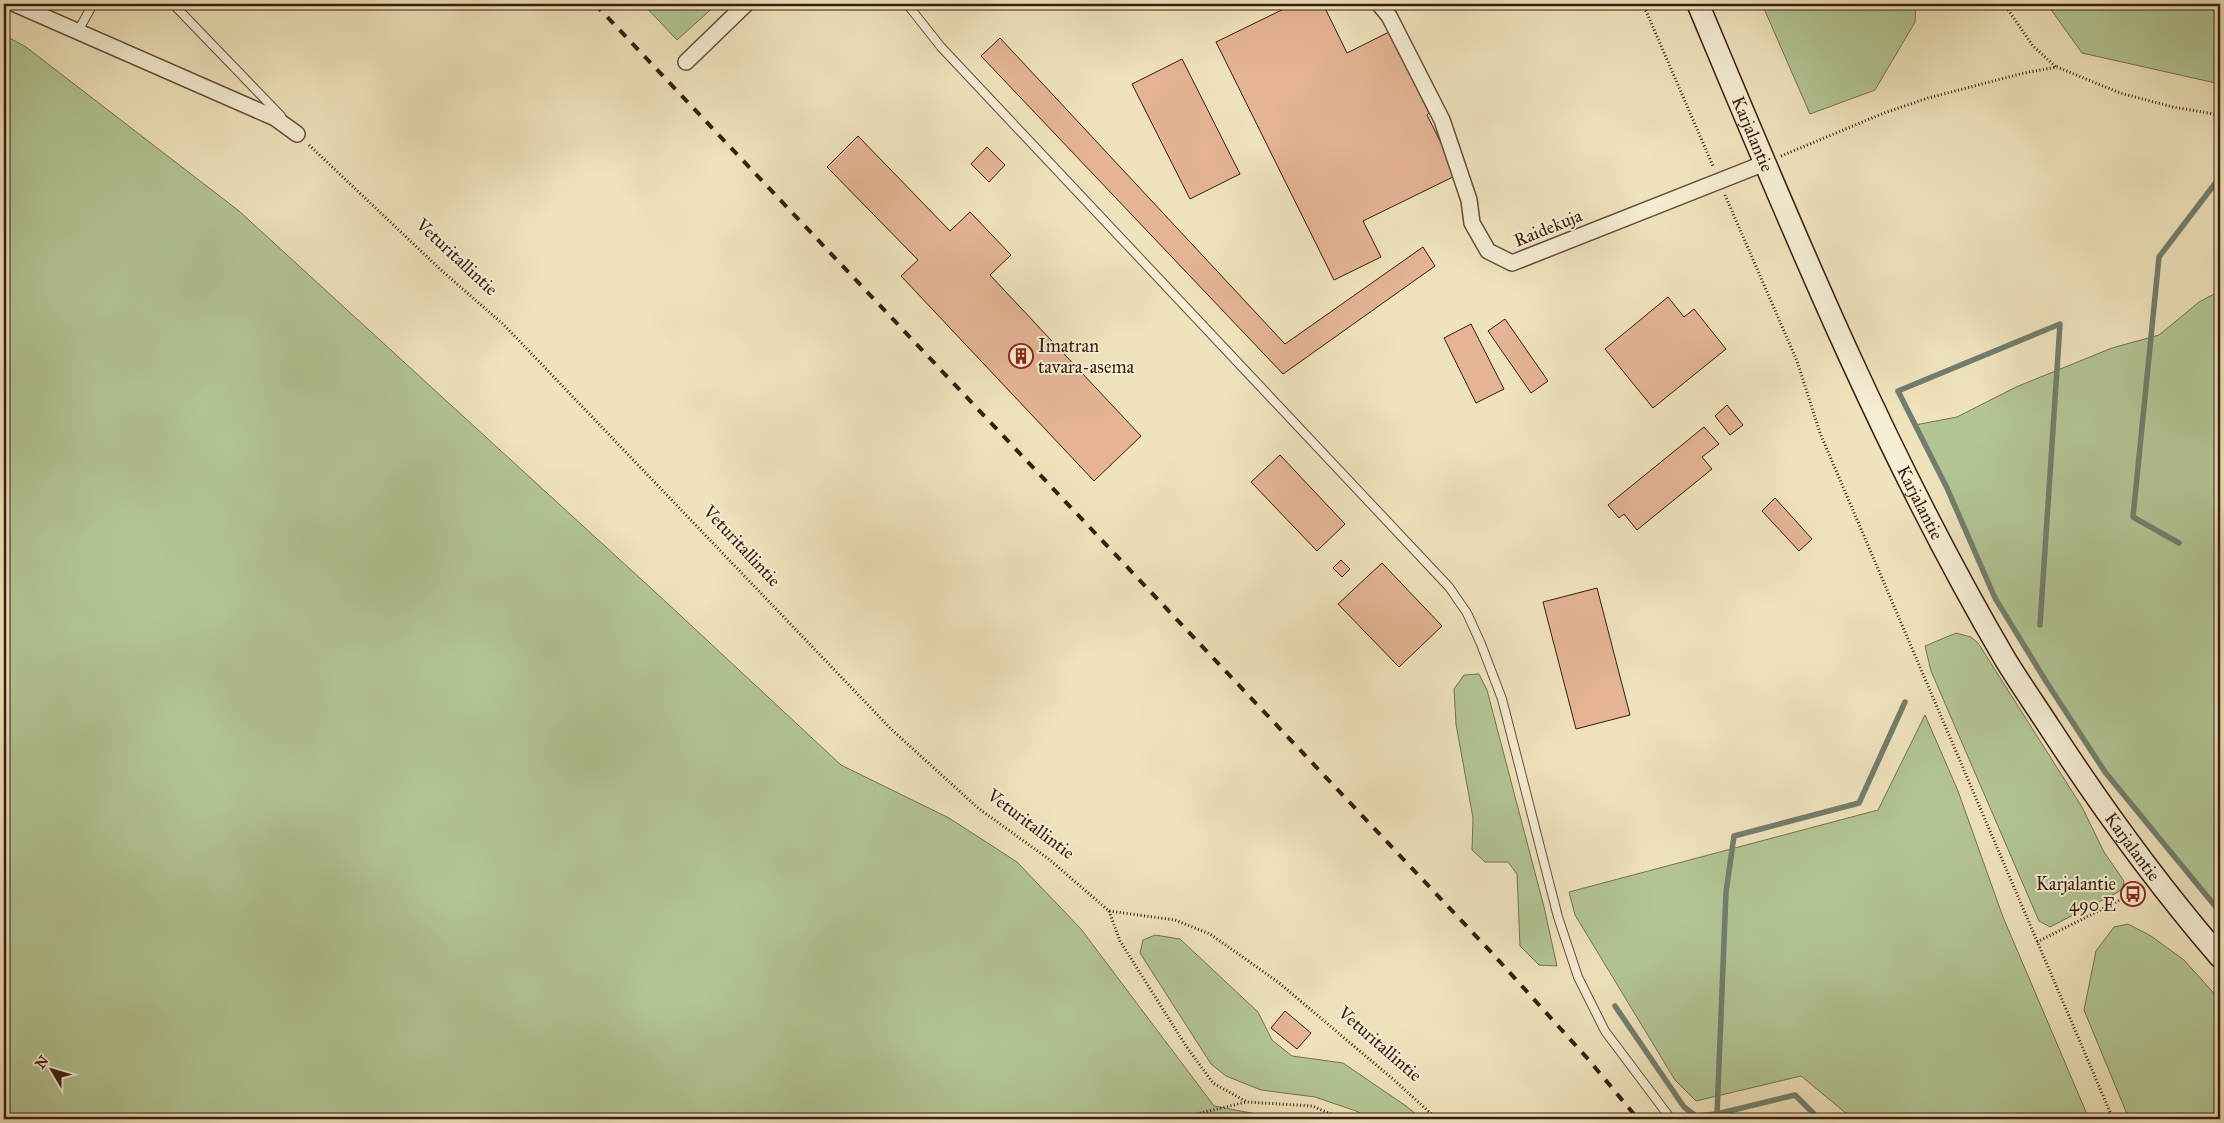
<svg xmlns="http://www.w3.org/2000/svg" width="2224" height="1123" viewBox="0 0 2224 1123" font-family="'IM FELL Great Primer',serif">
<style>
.green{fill:#b3c595;stroke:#767152}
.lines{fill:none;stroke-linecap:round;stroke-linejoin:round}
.stream{stroke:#737e6d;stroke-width:5.5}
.building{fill:#e4b495;stroke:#381d0f}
.service-casing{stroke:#664e3a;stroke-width:10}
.minor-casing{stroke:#664e3a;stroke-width:18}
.secondary-casing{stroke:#381d0f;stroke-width:24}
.path{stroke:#381d0f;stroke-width:3;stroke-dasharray:1 2.5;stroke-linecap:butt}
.service{stroke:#f5edd4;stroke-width:8}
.minor{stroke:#f5edd4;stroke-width:15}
.secondary{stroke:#f5edd4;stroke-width:21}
.rail{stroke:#381d0f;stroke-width:4;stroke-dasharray:9 9;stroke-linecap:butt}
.labels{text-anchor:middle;stroke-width:4;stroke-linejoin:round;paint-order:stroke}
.street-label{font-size:18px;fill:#381d0f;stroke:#f5edd4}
.poi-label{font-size:18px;fill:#381d0f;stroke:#f5edd4;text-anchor:start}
</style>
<rect width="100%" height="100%" fill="#efe3bd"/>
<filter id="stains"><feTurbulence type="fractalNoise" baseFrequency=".004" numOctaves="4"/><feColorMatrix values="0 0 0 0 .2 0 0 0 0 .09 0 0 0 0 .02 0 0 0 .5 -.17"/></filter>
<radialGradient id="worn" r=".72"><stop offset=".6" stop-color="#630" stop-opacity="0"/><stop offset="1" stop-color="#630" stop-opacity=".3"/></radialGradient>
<g class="green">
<polygon points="643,4 717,4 677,40"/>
<polygon points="1762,4 1916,4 1915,22 1875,90 1810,114"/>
<polygon points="2047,4 2220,4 2220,84 2082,53"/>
<polygon points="4,35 26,47 239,211 666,602 841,765 949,818 1017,862 1081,929 1214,1106 1283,1119 4,1119"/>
<polygon points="2220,291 2220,912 2105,772 2047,683 1995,597 1947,488 1915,425 1957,417 2016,387 2112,348 2159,335 2199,302"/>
<polygon points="1956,633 1971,637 1978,643 2082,807 2104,852 2124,881 2123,888 2118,892 2050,927 2039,921 1931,671 1925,646"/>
<polygon points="1479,674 1487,690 1544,907 1557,966 1539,965 1520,946 1517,874 1508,862 1485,862 1472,850 1473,818 1456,724 1454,689 1464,675"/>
<polygon points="1925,715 1958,791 2003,917 2089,1119 1853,1119 1801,1076 1696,1101 1675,1080 1575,915 1569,892 1878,810"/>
<polygon points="2128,924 2151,936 2184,960 2220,1000 2220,1119 2129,1119 2084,1010 2096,951 2114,927"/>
<polygon points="1155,935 1180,939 1258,1012 1272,1040 1292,1056 1343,1063 1406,1106 1422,1119 1372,1119 1356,1111 1315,1097 1261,1090 1226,1076 1211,1064 1140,953 1143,940"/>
</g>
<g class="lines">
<g class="stream">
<polyline points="2179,543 2133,517 2159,257 2220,177"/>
<polyline points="2040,625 2060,324 1898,391 1947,488 1995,598 2047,683 2105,772 2220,912"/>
<polyline points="1615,1006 1684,1107 1696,1116 1717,1114 1795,1095 1819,1119"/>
<polyline points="1717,1114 1726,892 1734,836 1859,803 1905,702"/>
</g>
</g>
<g class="building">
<polygon points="1294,4 1323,4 1347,53 1389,32 1429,113 1427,115 1457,175 1363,221 1381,257 1334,280 1216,42"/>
<polygon points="1000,38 1285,344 1423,247 1435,266 1283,374 981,56"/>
<polygon points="1182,59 1240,174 1190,199 1132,84"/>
<polygon points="858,136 950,231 970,212 1011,255 990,275 1141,436 1094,481 901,276 918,260 827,167"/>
<polygon points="987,147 1005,165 989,182 971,164"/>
<polygon points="1668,297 1684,317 1694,309 1726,349 1653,408 1605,349"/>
<polygon points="1505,319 1548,381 1531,393 1488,331"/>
<polygon points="1471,324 1504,389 1476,403 1444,338"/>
<polygon points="1727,405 1743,425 1730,435 1715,416"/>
<polygon points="1704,427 1719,444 1702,457 1712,469 1637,530 1624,514 1619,518 1608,505"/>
<polygon points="1280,455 1345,524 1317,551 1251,482"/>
<polygon points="1775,498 1812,539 1799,551 1762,511"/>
<polygon points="1341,560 1350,569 1342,577 1333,568"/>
<polygon points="1382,563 1442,626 1399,667 1338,604"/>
<polygon points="1597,588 1630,715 1576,729 1543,602"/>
<polygon points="1285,1011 1311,1033 1297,1049 1271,1028"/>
</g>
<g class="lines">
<defs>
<g id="service">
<polyline points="173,4 281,116"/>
<polyline points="907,4 941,47 1449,587 1467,613 1481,644 1502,699 1558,917 1578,977 1605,1031 1671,1119"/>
<polyline points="78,31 93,4"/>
</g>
<g id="minor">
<polyline points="15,4 275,118 297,134"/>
<polyline points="1379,4 1389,16 1442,120 1469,200 1472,223 1488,251 1512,263 1765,163"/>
<polyline points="686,62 746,4"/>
</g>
<g id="secondary">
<path id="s1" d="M1698,4C1791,226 1883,451 2005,659C2019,682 2035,705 2050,728C2102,808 2158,885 2220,957"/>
</g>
</defs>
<use href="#service" class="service-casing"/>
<use href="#minor" class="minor-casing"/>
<use href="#secondary" class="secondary-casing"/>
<g class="path">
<polyline points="1643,4 1713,166"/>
<polyline points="2004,4 2033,46 2056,67"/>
<polyline points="309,145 441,270 504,325 891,729 978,808 1050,860 1109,911 1175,920 1210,934 1278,982 1394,1080 1437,1119"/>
<polyline points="1781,156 1884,113 1928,98 2024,73 2057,67 2120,93 2173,107 2220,115"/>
<polyline points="1725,195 1797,361 1820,433 2113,1119"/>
<polyline points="1109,911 1120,941 1186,1046 1213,1083 1247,1102 1312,1106 1343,1119"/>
<polyline points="2037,942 2142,889"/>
<polyline points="1176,1119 1246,1102"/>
</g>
<use href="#service" class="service"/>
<use href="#minor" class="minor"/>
<use href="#secondary" class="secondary"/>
<polyline class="rail" points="595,4 1492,953 1588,1059 1638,1119"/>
</g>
<defs>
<symbol id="building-ring" viewBox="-11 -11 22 22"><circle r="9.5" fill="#f5edd4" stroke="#8f2418" stroke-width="1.5"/><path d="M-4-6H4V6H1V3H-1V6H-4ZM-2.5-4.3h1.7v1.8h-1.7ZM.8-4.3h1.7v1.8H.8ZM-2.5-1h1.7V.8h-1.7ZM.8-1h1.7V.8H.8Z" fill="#8f2418"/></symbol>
<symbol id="bus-ring" viewBox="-11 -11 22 22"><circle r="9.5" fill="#f5edd4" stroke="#8f2418" stroke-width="1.5"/><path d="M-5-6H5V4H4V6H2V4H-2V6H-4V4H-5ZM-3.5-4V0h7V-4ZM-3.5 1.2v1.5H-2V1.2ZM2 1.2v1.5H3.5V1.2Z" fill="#8f2418"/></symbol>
</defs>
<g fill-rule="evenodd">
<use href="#building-ring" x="1007" y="342" width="28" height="28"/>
<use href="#bus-ring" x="2119" y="880" width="28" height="28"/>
</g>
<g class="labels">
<g class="street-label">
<text dy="6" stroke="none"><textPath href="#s1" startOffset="141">Karjalantie</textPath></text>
<text transform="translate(1548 228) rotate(-22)" y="6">Raidekuja</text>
<text transform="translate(457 257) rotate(43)" y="6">Veturitallintie</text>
<text dy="6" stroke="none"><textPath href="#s1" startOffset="546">Karjalantie</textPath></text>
<text transform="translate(742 546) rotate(47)" y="6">Veturitallintie</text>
<text transform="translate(1031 824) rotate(37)" y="6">Veturitallintie</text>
<text dy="6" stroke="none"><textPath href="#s1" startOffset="951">Karjalantie</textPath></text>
<text transform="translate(1380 1044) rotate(41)" y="6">Veturitallintie</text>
</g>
<g class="poi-label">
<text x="1038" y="352">Imatran<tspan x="1038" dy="21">tavara-asema</tspan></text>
<text x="2116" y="890" text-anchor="end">Karjalantie<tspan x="2116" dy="21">490 E</tspan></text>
</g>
</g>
<rect width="2224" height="1123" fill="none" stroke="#efe3bd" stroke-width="20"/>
<rect x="5" y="5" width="2214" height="1113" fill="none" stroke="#381d0f" stroke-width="2.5"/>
<rect x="10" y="10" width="2204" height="1103" fill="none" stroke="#381d0f"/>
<g transform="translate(52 1070) rotate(308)" stroke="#f5edd4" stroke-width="4" paint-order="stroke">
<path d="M0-4L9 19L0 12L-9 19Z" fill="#381d0f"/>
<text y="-8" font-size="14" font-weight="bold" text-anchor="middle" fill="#381d0f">N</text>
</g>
<rect width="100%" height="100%" filter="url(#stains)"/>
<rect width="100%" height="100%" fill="url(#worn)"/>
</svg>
